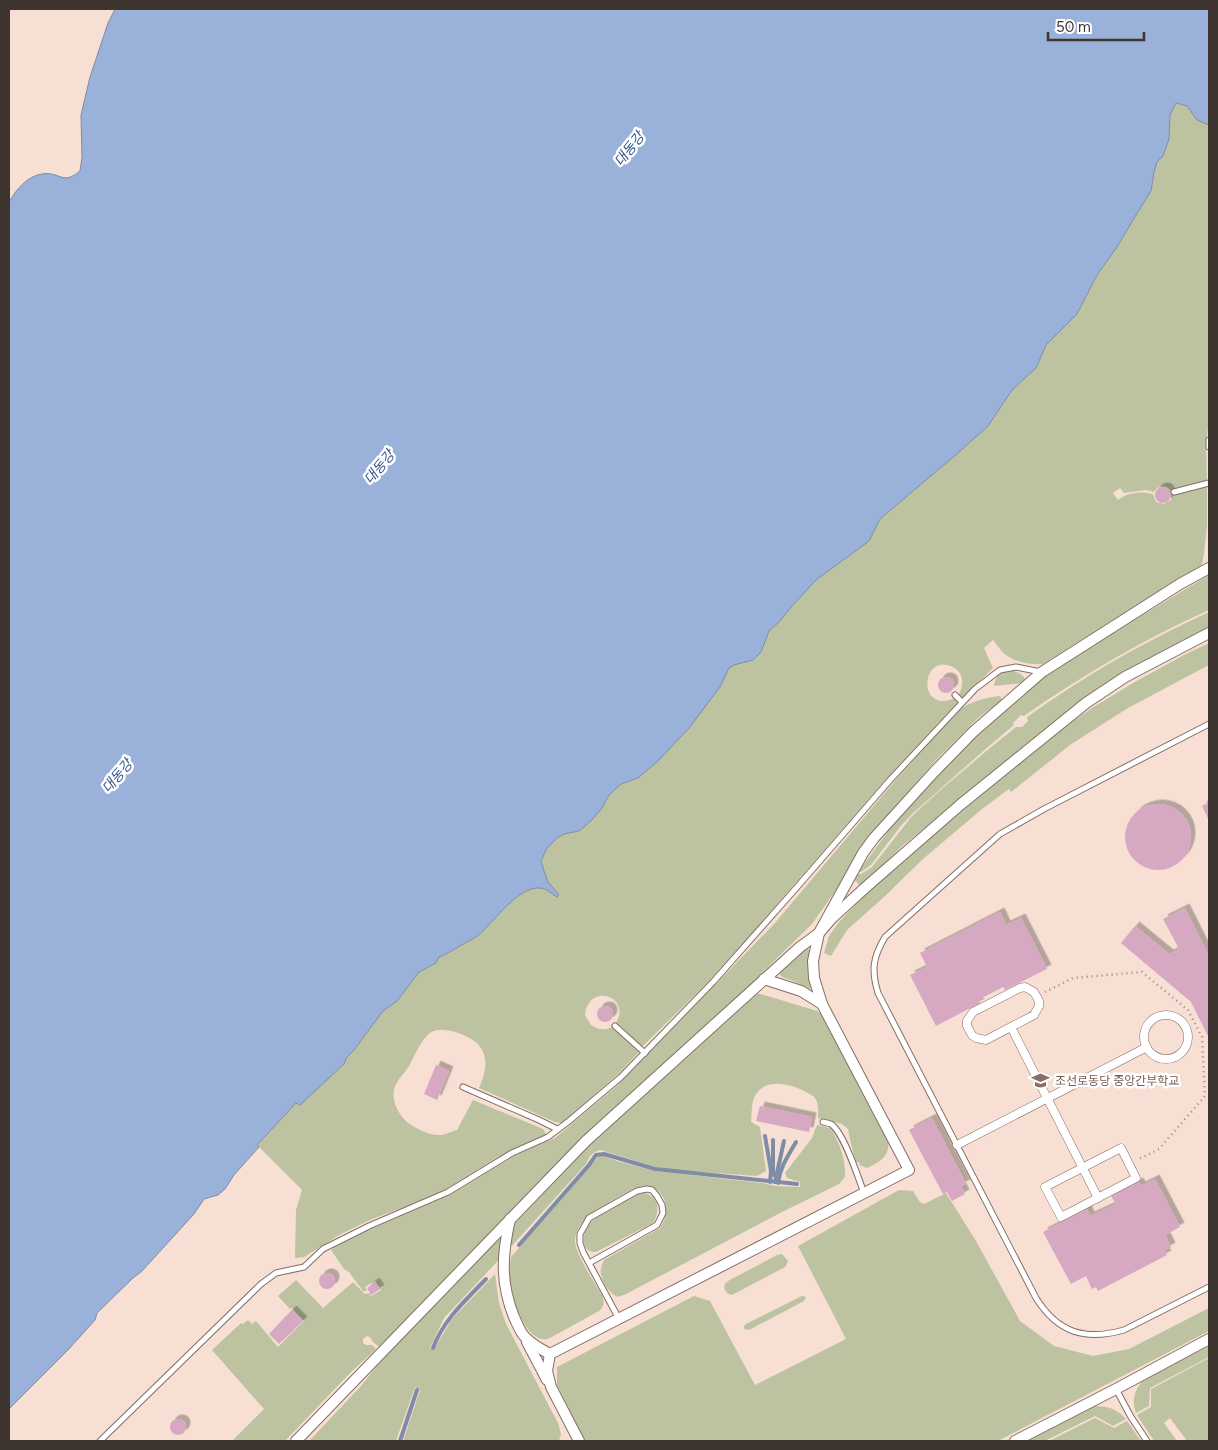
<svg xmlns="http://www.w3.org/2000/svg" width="1218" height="1450" viewBox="0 0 1218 1450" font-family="Figtree,'Noto Sans KR',sans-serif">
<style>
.green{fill:#bdc3a1}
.water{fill:#9ab2d9;stroke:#7e8ca6}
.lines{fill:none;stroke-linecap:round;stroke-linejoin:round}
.stream{stroke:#7e8ca6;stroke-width:4}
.building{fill:#d6a8c2;filter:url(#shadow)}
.service-casing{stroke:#836e64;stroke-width:7}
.pedestrian-casing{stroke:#836e64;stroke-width:9}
.minor-casing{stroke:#836e64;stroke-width:12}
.path{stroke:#9c8b83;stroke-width:2.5;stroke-dasharray:1 4;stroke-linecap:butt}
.service{stroke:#fff;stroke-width:5}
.pedestrian{stroke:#fff;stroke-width:8}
.minor{stroke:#fff;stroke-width:10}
.labels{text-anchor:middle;stroke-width:5;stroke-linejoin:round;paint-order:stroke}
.education-label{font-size:12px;fill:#785e54;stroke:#fff;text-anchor:start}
.water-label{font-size:14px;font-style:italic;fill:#38578b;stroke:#fff}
</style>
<defs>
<filter id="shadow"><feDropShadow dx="4.5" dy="-4.5" stdDeviation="0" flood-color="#0004"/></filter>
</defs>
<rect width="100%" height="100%" fill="#f7dfd4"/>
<g class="green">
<path d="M1176,103L1187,106L1197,120L1209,125V419L1206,444L1207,481L1177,488V489L1171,491C1166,484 1158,485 1154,492L1146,490L1124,493L1120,488L1113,493L1118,500C1128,492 1142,491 1153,494L1156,502L1164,504L1171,500L1172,494L1207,486V526L1204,554L1202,564L1198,569L1165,587L1043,664C1033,665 1020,663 1011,658C1003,655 998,646 993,640L984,648L993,668L962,698L959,694C964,685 964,673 953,667C921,651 916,715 955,698L958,702L887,778L794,885L710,980L642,1047L616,1023C632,996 588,982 585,1015L591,1025C599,1030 605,1031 614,1026L640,1051L618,1074L565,1120L561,1123L555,1122L479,1088C492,1060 486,1041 455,1032C447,1030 437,1028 430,1033C421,1040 416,1053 411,1062C408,1070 402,1074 398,1081C388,1094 396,1112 407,1122C416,1129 430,1136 442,1135C447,1134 452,1131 457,1130L473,1100L541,1128L544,1130L546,1135L496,1158L448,1188L429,1198L372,1219L341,1234L304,1257L295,1258L296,1210L302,1190L257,1145L296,1102L299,1105L344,1064L347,1057L354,1050L383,1011L397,1001L419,972L436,963L439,957C447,954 453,950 460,946C466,942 474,939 480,934C494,921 519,886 540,888C546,888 552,894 557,897L559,895L548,882L544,871L541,861L547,848L557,838L564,834L579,831L591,821L602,808L609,795L621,784L638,778L720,687L729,668L734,665L753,660L761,652L769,631L779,622L792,606L816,580L869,541L880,519L958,453L988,426L1012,390L1036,368L1046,345L1077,314L1097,275L1117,247L1136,214L1151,191L1154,172L1157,162L1163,156L1169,139L1170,115Z"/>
<path d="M1209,575V610C1144,639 1083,675 1024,716L1021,715L1013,723L1014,725L989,746L911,815L900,827L871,865L861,872L859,871L892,826L930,783L976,736L1043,677L1055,668Z"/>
<path d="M1209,612V632L1086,700L1053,723L901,847L866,883L859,885L856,881H853L857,873L861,874L872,867L912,816L937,793L990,748L1016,727H1022L1028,721L1027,717C1084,676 1145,641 1209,612Z"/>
<polygon points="1209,643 1209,665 1128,708 1070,745 1011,792 1009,789 982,809 923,859 884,897 847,930 831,956 824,953 829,936 839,922 873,887 962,808 1060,730 1092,708 1133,683 1184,655"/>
<path d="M1011,670L1019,673L1024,677L1025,681L1023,683L994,686C995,675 1001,672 1011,670Z"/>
<path d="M1000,696L1002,700L978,718L936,760L894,808L859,851L836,890L812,924L379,1347L373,1342L370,1337L367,1336L363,1339V1343L366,1345H372L376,1349L350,1373L285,1441H232L264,1409L212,1350L241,1323L243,1324L248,1320L252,1324L256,1321L278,1347L304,1321L292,1308L290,1309L278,1296L296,1280L323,1308L353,1282L365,1294L369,1293L371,1296L381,1290L375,1281L365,1287L367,1291H363L349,1272L344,1269L331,1250L335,1247L369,1230L450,1195L512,1157L555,1138L617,1086L775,923L893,783L958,711C971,701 984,698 1000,696Z"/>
<path d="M805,948H808C811,955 808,961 808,969C809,975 810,980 811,986V988L809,989L793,981L782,977L780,975V972Z"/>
<path d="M757,994H761L817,1011L824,1016L888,1137C891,1155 882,1161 867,1168L859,1165L860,1163L856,1162L851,1144L848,1129L842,1124L818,1118C818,1111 819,1104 815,1098C813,1095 809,1094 806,1092C790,1083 763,1077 754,1098C751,1105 752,1115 751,1122L760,1127L766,1171L757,1176L674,1170L656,1167L600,1150C592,1152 589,1157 586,1164L510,1248L444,1318L430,1348L434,1349L452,1319L495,1274L499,1303L506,1324L558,1423L561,1434L559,1441H403L420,1390L415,1387L396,1441H309L361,1386L383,1358L593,1142Z"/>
<path d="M817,1125L830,1128C840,1142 846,1161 845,1177L839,1184L784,1211L626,1294L618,1297C609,1294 599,1278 601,1269C601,1267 603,1262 604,1260L660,1228C668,1216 669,1200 657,1190C653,1187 648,1185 643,1186C633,1187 594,1211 587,1218C580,1224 575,1232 575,1241C575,1254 595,1283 602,1295C605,1303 604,1306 599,1311L550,1338C547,1339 544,1340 542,1339C523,1336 512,1296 510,1280C509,1272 510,1264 511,1257L599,1156H604L617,1161L655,1171L762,1183L776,1186L800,1187V1182L787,1178L785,1173L812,1138Z"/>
<polygon points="899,1190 913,1191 920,1202 924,1204 946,1193 976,1241 1020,1321 1054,1346 1093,1356 1129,1349 1209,1308 1209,1331 998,1441 585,1441 557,1385 557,1367 694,1296 710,1301 755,1385 846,1339 798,1246"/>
<path d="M644,1193C660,1196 660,1212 653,1223L596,1252C590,1252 586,1250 584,1244C582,1238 586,1228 591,1222C597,1215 628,1200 638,1194Z"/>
<polygon points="782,1254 788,1261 787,1264 785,1267 734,1294 731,1295 727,1293 724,1288 725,1284 728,1281 777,1255"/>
<polygon points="802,1296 804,1296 806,1297 804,1301 749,1330 744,1329 744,1326 746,1324"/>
<path d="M1209,1346V1357L1150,1388L1149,1406L1136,1413C1131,1400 1135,1389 1144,1379Z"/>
<polygon points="1209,1358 1209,1441 1187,1441 1170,1418 1164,1423 1177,1441 1154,1441 1137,1415 1151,1407 1151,1389"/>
<path d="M1095,1406C1108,1406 1117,1409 1126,1419L1113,1426L1095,1416L1045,1441H1024L1085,1409Z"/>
<polygon points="1095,1418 1114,1428 1127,1421 1141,1441 1049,1441"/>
</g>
<path class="water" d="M115,9H1209V125L1197,120L1187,106L1176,103L1170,115L1169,139L1163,156L1157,162L1154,172L1151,191L1136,215L1117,247L1097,275L1077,314L1046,345L1036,368L1012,390L988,426L958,453L880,519L869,541L816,580L792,606L779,622L769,631L761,652L753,660L734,665L729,668L720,687L689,728L658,761L638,778L621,784L609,795L602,808L591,821L579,831L564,834L557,838L547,848L541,861L544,871L548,882L559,895L557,897C552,894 546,888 540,888C519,886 494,921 480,934C474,939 466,942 460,946C453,950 447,954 439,957L436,963L419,972L397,1001L383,1011L354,1050L347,1057L344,1064L300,1105L296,1103L257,1145L259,1147L234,1175L225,1189L218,1195L204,1199L194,1214L142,1271L133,1278L97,1313L95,1320L67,1351L9,1409V202C16,190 27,176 42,174C60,171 62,186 80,171L82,157L81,115L90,77L108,23Z"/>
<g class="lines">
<g class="stream">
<polyline points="765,1136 771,1171 770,1182"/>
<polyline points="773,1175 773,1140"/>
<polyline points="775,1182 784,1141"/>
<path d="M778,1183C780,1167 788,1156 796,1142"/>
<polyline points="519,1245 589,1165 596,1155 604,1154 655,1169 797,1184"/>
<path d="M433,1348C444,1319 465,1301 486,1279"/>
<polyline points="400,1441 417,1390"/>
</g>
</g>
<g class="building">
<circle cx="1163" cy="495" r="8"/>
<circle cx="946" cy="685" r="8"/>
<polygon points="1209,802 1209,821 1202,806"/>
<circle cx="1158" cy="837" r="33"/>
<polygon points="1185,908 1209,956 1209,1038 1191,1002 1121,943 1135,926 1169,954 1179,949 1163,919"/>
<polygon points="1000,912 1006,925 1021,918 1047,969 1005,990 1003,987 978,1000 980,1003 936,1026 910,975 927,967 920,953"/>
<circle cx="605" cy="1014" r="8"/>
<polygon points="436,1065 449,1071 437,1100 424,1094"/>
<polygon points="760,1106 812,1117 809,1132 756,1121"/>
<polygon points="932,1118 966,1184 961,1186 965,1194 952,1201 947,1192 943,1194 909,1130"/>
<polygon points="1155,1179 1180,1227 1165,1235 1171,1247 1164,1251 1167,1255 1098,1291 1096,1287 1092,1289 1086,1276 1071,1284 1043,1232 1087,1209 1090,1216 1116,1204 1111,1196 1139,1182 1141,1186"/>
<circle cx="327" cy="1281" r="8"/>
<polygon points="375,1282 380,1289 371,1295 367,1288"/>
<polygon points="292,1310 303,1321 279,1344 269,1334"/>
<circle cx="178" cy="1427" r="8"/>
</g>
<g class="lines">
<defs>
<g id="service">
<polyline points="1209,440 1209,447"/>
<polyline points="1174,492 1209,483"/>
<polyline points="955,695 962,702"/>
<path d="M1209,724L1044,809L1000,834L885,937C873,957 871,970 878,993L1036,1298C1058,1333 1085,1341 1124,1330L1209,1287"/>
<polyline points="615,1026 645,1053"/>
<polyline points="463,1087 539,1120 557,1129"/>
<path d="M823,1122C824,1122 830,1124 831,1124C844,1133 858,1177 864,1193"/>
<polyline points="589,1263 657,1225 663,1213 662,1205 657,1196 652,1190 647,1189 637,1191 589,1218 580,1234 580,1243 583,1252 619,1319"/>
<polyline points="1116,1389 1131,1417 1147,1441"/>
<polyline points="100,1441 261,1284 276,1273 304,1267 323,1249 369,1226 448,1192 512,1153 548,1137 569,1121 621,1077 713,982 798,886 890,780 975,689 1000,670 1016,667 1041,672"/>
</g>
<g id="pedestrian">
<polygon points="1025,987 1034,992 1039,1001 1039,1006 1034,1015 986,1040 976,1038 972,1035 967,1026 967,1021 973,1012 1020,988"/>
<circle cx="1166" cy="1037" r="22"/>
<polyline points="1011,1027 1098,1198"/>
<polyline points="957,1145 1147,1047"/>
<polygon points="1121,1148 1136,1178 1061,1217 1045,1187"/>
</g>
<g id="minor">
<polyline points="764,979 801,991 822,1004"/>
<path d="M510,1219C502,1255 500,1282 514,1317C517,1323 520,1332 525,1337C532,1345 541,1349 550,1354"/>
<polyline points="527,1342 547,1380"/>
<polyline points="296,1441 586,1141 800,947 819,933 863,853 874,838 934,772 973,732 1042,672 1180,584 1209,568"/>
<polyline points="579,1441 551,1387 547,1371 550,1354 909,1170 822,1004 814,978 813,961 819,933 832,918 866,887 960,805 1086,703 1125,677 1209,633"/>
<polyline points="1015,1441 1116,1389 1209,1339"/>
</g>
</defs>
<use href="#service" class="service-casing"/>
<use href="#pedestrian" class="pedestrian-casing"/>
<use href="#minor" class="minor-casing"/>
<polyline class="path" points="1045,992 1073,978 1142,972 1188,1010 1202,1037 1205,1096 1159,1149 1137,1160"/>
<use href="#service" class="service"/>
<use href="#pedestrian" class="pedestrian"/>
<use href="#minor" class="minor"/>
</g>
<defs>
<symbol id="university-bare" viewBox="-9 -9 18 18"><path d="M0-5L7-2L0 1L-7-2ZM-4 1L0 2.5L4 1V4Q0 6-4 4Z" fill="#8d6e63" stroke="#fff" stroke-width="2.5" paint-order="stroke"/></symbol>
</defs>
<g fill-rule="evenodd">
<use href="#university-bare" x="1028" y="1068" width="25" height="25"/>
</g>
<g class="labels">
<g class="education-label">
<text x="1055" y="1085">조선로동당 중앙간부학교</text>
</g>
<g class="water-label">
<text transform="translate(629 149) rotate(-52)" y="5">대동강</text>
<text transform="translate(379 467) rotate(-50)" y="5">대동강</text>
<text transform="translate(117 776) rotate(-50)" y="5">대동강</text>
</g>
</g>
<rect width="1218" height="1450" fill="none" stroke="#3e3430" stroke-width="20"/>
<path d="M1048 32v8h96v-8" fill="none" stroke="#3e3430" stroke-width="2.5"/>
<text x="1056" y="32" font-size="15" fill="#3e3430" stroke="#ffffff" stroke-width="4" paint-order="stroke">50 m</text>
</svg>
